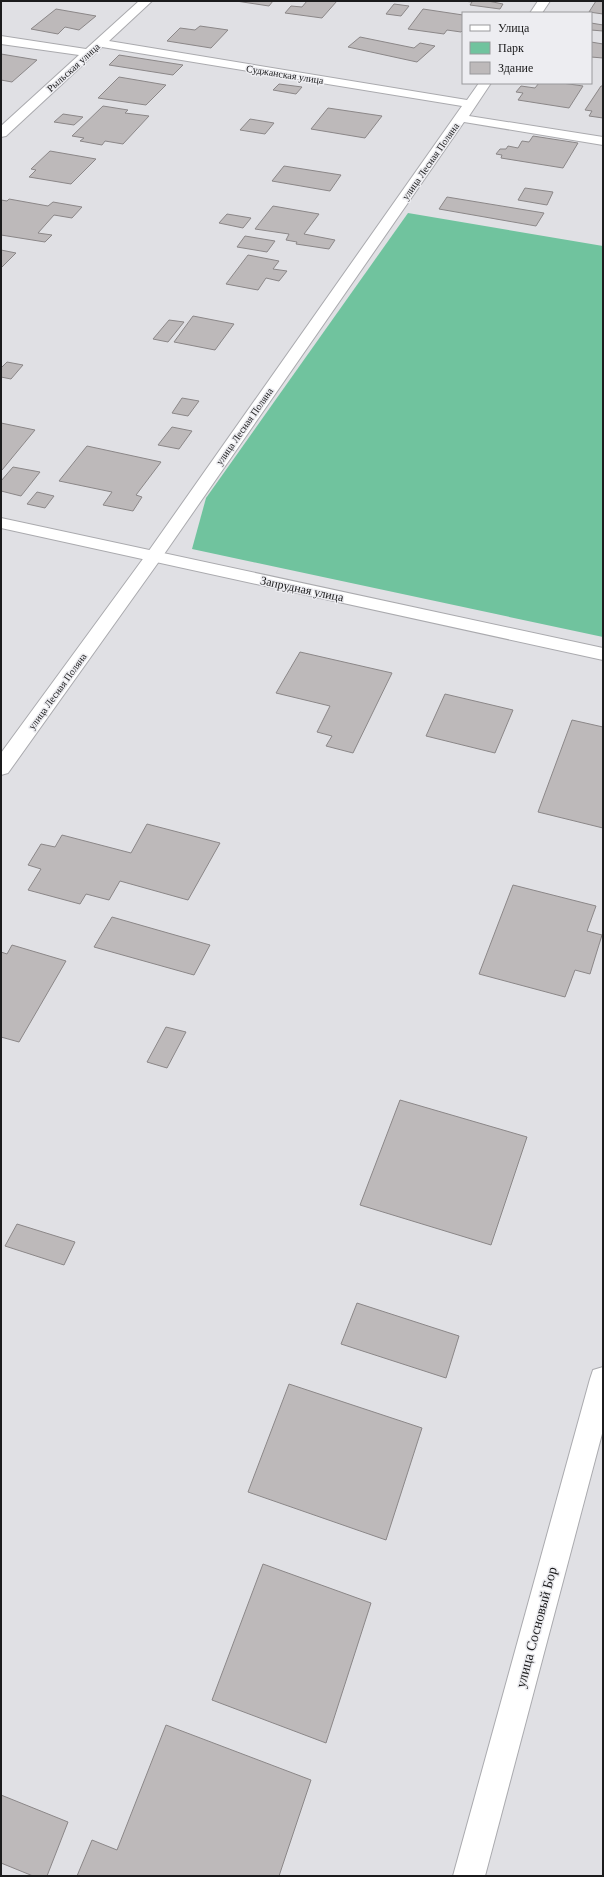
<svg xmlns="http://www.w3.org/2000/svg" width="604" height="1877" viewBox="0 0 604 1877" font-family="Georgia,serif">
<style>
.green{fill:#70c39e}
.building{fill:#bdb9ba;stroke:#8b8788}
.lines{fill:none;stroke-linecap:round;stroke-linejoin:round}
.minor-casing{stroke:#aaaaae;stroke-width:2}
.tertiary-casing{stroke:#aaaaae;stroke-width:2}
.minor{fill:#fff;fill-rule:evenodd}
.tertiary{fill:#fff;fill-rule:evenodd}
.labels{text-anchor:middle;stroke-width:3;stroke-linejoin:round;paint-order:stroke}
.far-street-label{font-size:10px;fill:#1b1b1c;stroke:#ededf1}
.street-label{font-size:12px;fill:#1b1b1c;stroke:#ededf1}
.near-street-label{font-size:14px;fill:#1b1b1c;stroke:#ededf1}
</style>
<rect width="100%" height="100%" fill="#e0e0e4"/>
<polygon class="green" points="408,213 603,246 603,637 192,549 206,498"/>
<g class="building">
<polygon points="236,1 273,1 269,6"/>
<polygon points="307,1 337,1 322,18 285,13 291,6 302,7"/>
<polygon points="463,1 488,1 503,4 500,9 470,5 472,2"/>
<polygon points="596,1 603,1 603,14 589,12"/>
<polygon points="394,4 409,6 401,16 386,14"/>
<polygon points="56,9 96,16 79,30 65,27 58,34 31,29"/>
<polygon points="423,9 463,15 463,30 461,32 447,30 444,34 408,29"/>
<polygon points="591,23 603,25 603,31 591,30"/>
<polygon points="200,26 228,30 211,48 167,41 180,28 195,30"/>
<polygon points="360,37 414,48 420,43 435,46 417,62 348,47"/>
<polygon points="591,42 603,44 603,58 591,57"/>
<polygon points="1,54 37,60 12,82 1,80"/>
<polygon points="119,55 183,65 173,75 109,65"/>
<polygon points="119,77 166,85 146,105 98,98"/>
<polygon points="539,83 562,83 583,86 569,108 518,100 523,93 516,92 521,86 535,88"/>
<polygon points="279,84 302,87 296,94 273,90"/>
<polygon points="601,86 603,86 603,118 589,116 592,111 585,110"/>
<polygon points="103,106 128,110 125,113 149,116 123,144 105,141 102,145 80,141 84,138 72,136"/>
<polygon points="328,108 382,116 365,138 311,129"/>
<polygon points="63,114 83,117 74,125 54,122"/>
<polygon points="250,119 274,123 265,134 240,130"/>
<polygon points="533,136 578,143 563,168 501,158 502,155 496,154 500,149 506,149 508,146 518,148 522,141 529,142"/>
<polygon points="50,151 96,159 71,184 29,177 36,170 31,169"/>
<polygon points="284,166 341,175 330,191 272,181"/>
<polygon points="525,188 553,192 547,205 518,200"/>
<polygon points="447,197 544,213 536,226 439,209"/>
<polygon points="9,199 48,206 53,202 82,207 72,218 54,215 38,233 52,235 45,242 1,235 1,200 7,201"/>
<polygon points="273,206 319,214 304,234 335,240 329,249 296,244 297,242 286,240 289,234 255,229"/>
<polygon points="227,214 251,218 243,228 219,223"/>
<polygon points="245,236 275,241 267,252 237,247"/>
<polygon points="1,250 16,253 1,268"/>
<polygon points="248,255 279,261 273,269 287,271 279,281 266,278 258,290 226,284"/>
<polygon points="193,316 234,324 215,350 174,342"/>
<polygon points="169,320 184,322 168,342 153,339"/>
<polygon points="7,362 23,365 11,379 1,377 1,368"/>
<polygon points="182,398 199,401 188,416 172,413"/>
<polygon points="1,423 35,430 2,470 1,470"/>
<polygon points="172,427 192,431 179,449 158,445"/>
<polygon points="87,446 161,462 136,495 142,497 133,511 103,505 112,492 59,481"/>
<polygon points="13,467 40,472 21,496 1,491 1,481"/>
<polygon points="37,492 54,496 45,508 27,504"/>
<polygon points="300,652 392,673 353,753 326,746 332,736 317,732 330,706 276,693"/>
<polygon points="445,694 513,710 495,753 426,736"/>
<polygon points="572,720 603,727 603,828 538,812"/>
<polygon points="147,824 220,843 188,900 120,881 109,900 86,894 80,904 28,890 41,869 28,865 41,844 55,847 62,835 131,853"/>
<polygon points="513,885 596,906 587,931 602,935 590,974 575,970 565,997 479,974"/>
<polygon points="112,917 210,945 194,975 94,947"/>
<polygon points="12,945 66,961 19,1042 1,1037 1,952 7,954"/>
<polygon points="166,1027 186,1032 167,1068 147,1062"/>
<polygon points="400,1100 527,1137 491,1245 360,1205"/>
<polygon points="17,1224 75,1242 64,1265 5,1246"/>
<polygon points="357,1303 459,1336 446,1378 341,1344"/>
<polygon points="289,1384 422,1428 386,1540 248,1492"/>
<polygon points="263,1564 371,1603 326,1743 212,1700"/>
<polygon points="166,1725 311,1780 279,1876 77,1876 92,1840 117,1850"/>
<polygon points="1,1795 68,1822 47,1876 33,1876 1,1863"/>
</g>
<g class="lines">
<defs>
<g id="minor">
<polygon points="139,1 152,1 109,41 467,100 479,83 491,83 469,116 603,137 603,145 464,122 160,560 8,773 1,775 1,753 148,552 462,106 102,47 6,136 1,137 1,126 79,55 1,44 1,36 86,49"/>
<polygon points="538,1 550,1 542,13 530,13"/>
<polygon points="603,1367 603,1430 485,1876 453,1876 590,1379 593,1370"/>
</g>
<polygon id="tertiary" points="1,518 603,648 603,660 1,528"/>
</defs>
<use href="#minor" class="minor-casing"/>
<use href="#tertiary" class="tertiary-casing"/>
<use href="#minor" class="minor"/>
<use href="#tertiary" class="tertiary"/>
</g>
<g class="labels">
<g class="far-street-label">
<text transform="translate(73 67) rotate(-42)" y="4">Рыльская улица</text>
<text transform="translate(285 74) rotate(9)" y="4">Суджанская улица</text>
<text transform="translate(430 161) rotate(-55)" y="4">улица Лесная Поляна</text>
<text transform="translate(244 426) rotate(-55)" y="4">улица Лесная Поляна</text>
<text transform="translate(57 691) rotate(-54)" y="4">улица Лесная Поляна</text>
</g>
<g class="street-label">
<text transform="translate(302 589) rotate(12)" y="4">Запрудная улица</text>
</g>
<g class="near-street-label">
<text transform="translate(536 1627) rotate(-75)" y="5">улица Сосновый Бор</text>
</g>
</g>
<rect width="604" height="1877" fill="none" stroke="#1b1b1c" stroke-width="4"/>
<rect x="462" y="12" width="130" height="72" fill="#ededf1" stroke="#99999c"/>
<rect x="470" y="25" width="20" height="6" fill="#ffffff" stroke="#99999c"/>
<text x="498" y="32" font-size="12" fill="#1b1b1c">Улица</text>
<rect x="470" y="42" width="20" height="12" fill="#70c39e" stroke="#99999c"/>
<text x="498" y="52" font-size="12" fill="#1b1b1c">Парк</text>
<rect x="470" y="62" width="20" height="12" fill="#bdb9ba" stroke="#99999c"/>
<text x="498" y="72" font-size="12" fill="#1b1b1c">Здание</text>
</svg>
